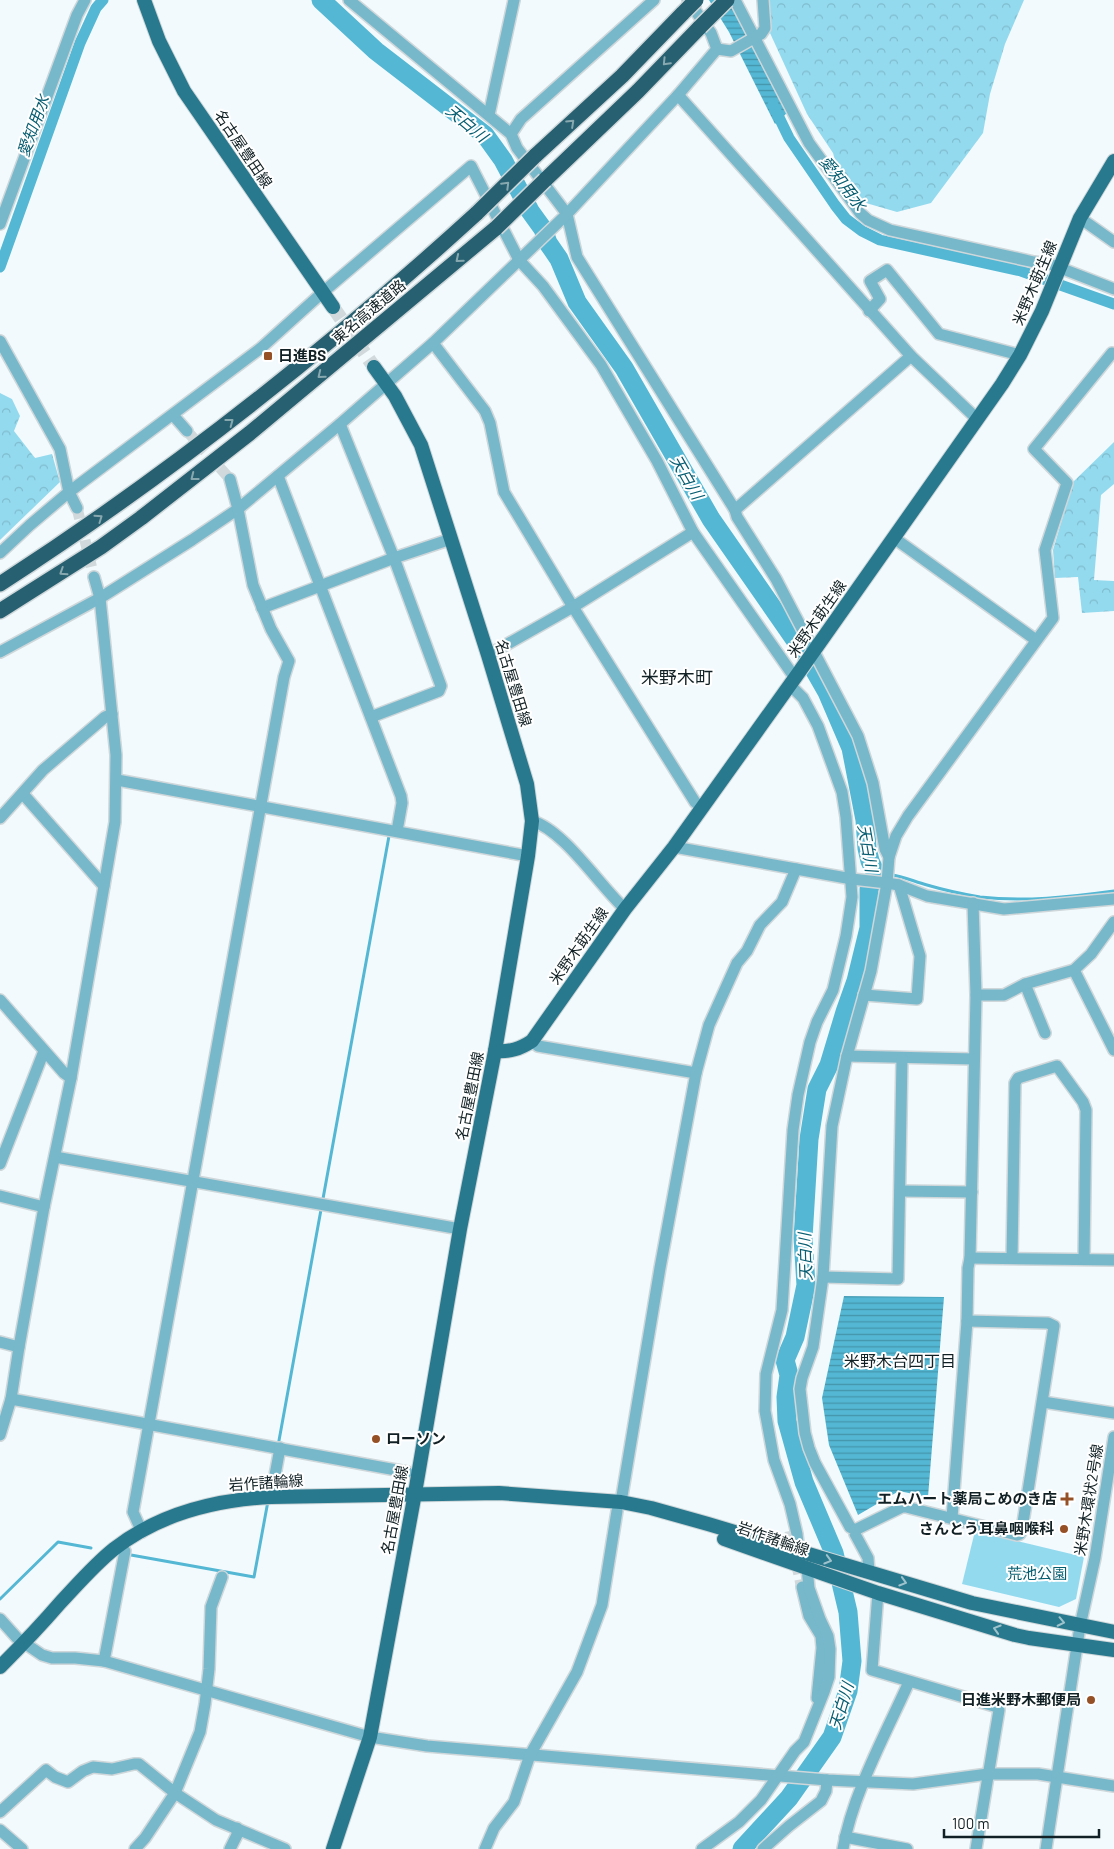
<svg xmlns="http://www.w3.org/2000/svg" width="1114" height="1849" viewBox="0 0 1114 1849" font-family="Barlow,'Noto Sans JP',sans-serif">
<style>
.forest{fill:url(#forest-crowns)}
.park{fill:#94daef}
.water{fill:url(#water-rules)}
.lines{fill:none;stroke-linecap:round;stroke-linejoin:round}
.stream{stroke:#54b7d3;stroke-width:3}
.canal{stroke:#54b7d3;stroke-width:11}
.river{stroke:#54b7d3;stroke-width:19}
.minor-tunnel{stroke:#d1d9dc;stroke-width:11;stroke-dasharray:11 5.5;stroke-linecap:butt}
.major-tunnel{stroke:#d1d9dc;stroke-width:14;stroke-dasharray:14 7;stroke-linecap:butt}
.minor-casing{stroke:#cfd7da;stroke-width:14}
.major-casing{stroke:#cfd7da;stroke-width:16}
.highway-casing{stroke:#cfd7da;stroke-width:18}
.minor{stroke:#77b8cb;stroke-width:11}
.major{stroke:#29798e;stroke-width:14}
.highway{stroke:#276070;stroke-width:15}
.highway-bridge-casing{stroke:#cfd7da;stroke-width:18;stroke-linecap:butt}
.highway-bridge{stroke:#276070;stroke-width:15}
.oneway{stroke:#88a8b0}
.oneway2{stroke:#9fc3cc}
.poi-dot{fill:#955026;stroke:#fff;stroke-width:2}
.labels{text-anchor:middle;stroke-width:4;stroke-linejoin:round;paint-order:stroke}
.street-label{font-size:15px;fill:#112024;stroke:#fff}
.poi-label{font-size:15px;font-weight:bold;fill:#112024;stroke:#fff;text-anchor:end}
.park-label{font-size:15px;fill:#055d70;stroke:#fff}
.water-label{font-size:16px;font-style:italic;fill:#075d71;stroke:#fff}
.neighbourhood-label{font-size:16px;fill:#112024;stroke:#fff}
.quarter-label{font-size:18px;fill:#112024;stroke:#fff}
</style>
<defs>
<pattern id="forest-crowns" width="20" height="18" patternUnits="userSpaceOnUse" patternTransform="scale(1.25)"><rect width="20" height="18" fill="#94daef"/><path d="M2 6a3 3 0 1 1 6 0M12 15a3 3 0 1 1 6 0" fill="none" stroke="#7fbbcd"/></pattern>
<pattern id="water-rules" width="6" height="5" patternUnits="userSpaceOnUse" patternTransform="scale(1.25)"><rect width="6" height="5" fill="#54b7d3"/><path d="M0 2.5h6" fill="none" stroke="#4494ab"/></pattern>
</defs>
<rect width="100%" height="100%" fill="#f3fafd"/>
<g class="forest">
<polygon points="767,0 1024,0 1005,44 990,94 983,133 931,203 897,212 866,203 843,188 833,153 807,114 759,9"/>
<polygon points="0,393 12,399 20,416 14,431 35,458 52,454 60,482 0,540"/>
<polygon points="1114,442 1114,484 1101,495 1094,580 1114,581 1114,611 1082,613 1078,577 1055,578 1053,550 1073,482"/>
</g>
<polygon class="park" points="975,1531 1084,1557 1076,1599 1059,1607 962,1584"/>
<g class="water">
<polygon points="709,0 731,0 788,112 775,124 729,32"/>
<polygon points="844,1296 944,1297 928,1497 899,1491 858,1515 829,1445 822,1398"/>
</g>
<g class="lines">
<g class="stream">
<polyline points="876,874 884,874"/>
<path d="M891,875C903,876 915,882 927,885C944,890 962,894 980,897C1024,902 1070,897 1114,891"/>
<polyline points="278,1446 389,836"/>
<polyline points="131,1555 254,1577 268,1501"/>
<polyline points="0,1599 58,1542 91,1548"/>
</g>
<g class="canal">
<polyline points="773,105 789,138 835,205 846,219 862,231 880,240 1021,271 1114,304"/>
<polyline points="0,267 80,43 96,8 103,0"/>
</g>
<polyline class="river" points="321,0 376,51 485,135 503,160 530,211 543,229 548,243 559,259 577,302 624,368 711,519 807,657 827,692 851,748 865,820 867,848 870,861 876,874 869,889 869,928 856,981 845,1012 829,1065 817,1089 809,1139 803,1238 806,1285 795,1337 785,1360 789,1375 786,1397 787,1421 804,1482 834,1553 848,1612 852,1661 848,1691 832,1737 789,1798 742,1849"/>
<g class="minor-tunnel">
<polyline points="187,431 230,479"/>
<polyline points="77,508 94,577"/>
<polyline points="790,1531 801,1585"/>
</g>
<polyline class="major-tunnel" points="333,307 374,367"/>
<defs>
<g id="minor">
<polyline points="349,0 511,134 517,148 567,214 577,257 735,510 737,517 776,579 858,736 873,783 885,849 889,857 887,883 871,971 847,1056 832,1126 823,1277 813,1347 802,1378 800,1389 805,1433 809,1448 815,1463 850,1527 855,1530 855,1534 868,1558 869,1572"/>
<polyline points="688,0 711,33 717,49"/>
<polyline points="735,0 809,143 860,213 868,220 890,230 1034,262 1050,264 1114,289"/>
<polyline points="678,95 911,356 977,419"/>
<polyline points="489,115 514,0"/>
<polyline points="511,134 521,119 654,0"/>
<polyline points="1080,218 1114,242"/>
<polyline points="0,224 77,15 85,0"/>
<polyline points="869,311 880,299 870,281 887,270 939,334 1020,355"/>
<polyline points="0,341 60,449 69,492 77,508"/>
<polyline points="433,343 485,411 490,423 504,492 573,607 695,802 701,807"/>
<polyline points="173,415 187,431"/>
<polyline points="340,424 394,558 441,686 439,691 371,717"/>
<polyline points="278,476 401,796 402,803 397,831"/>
<polyline points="735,510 911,356"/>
<polyline points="894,538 1036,640"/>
<polyline points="0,553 30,525 69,492 261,348 322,293 471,166 519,260 543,286 601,365 657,461 693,532 795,678"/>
<polyline points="262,608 394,558 451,539"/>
<polyline points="0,652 100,598 192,540 238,509 340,424 433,343 567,214 678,95 717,49 731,51 761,34 765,28 763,0"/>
<polyline points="488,655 573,607 693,532"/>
<polyline points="790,685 803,698 818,726 842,792 846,817 852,897 846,936 833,990 817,1022 810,1042 798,1095 793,1130 782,1310 766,1374 765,1411 774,1460 790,1504 797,1534 799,1552"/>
<polyline points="117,780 528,856"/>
<polyline points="23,794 104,886"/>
<polyline points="0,818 43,770 105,717 112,714"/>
<path d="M532,821C564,830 599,885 625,909"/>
<polyline points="674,847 852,879 887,883 899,885 927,896 1004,909 1114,899"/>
<polyline points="889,857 896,836 908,816 1053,618 1045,550 1067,483 1034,449 1112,353"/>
<polyline points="1074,970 1114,1050"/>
<polyline points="1025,984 1045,1033"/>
<polyline points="864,995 917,999 920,956 899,885"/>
<polyline points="976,995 1004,995 1025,984 1074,970 1091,954 1114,922"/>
<polyline points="0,1000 64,1073 71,1078"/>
<polyline points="532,1041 538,1046 696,1073"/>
<polyline points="847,1056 974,1059"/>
<polyline points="55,1157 460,1229"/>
<polyline points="0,1164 44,1051"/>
<polyline points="900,1191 972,1192"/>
<polyline points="0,1196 44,1207"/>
<polyline points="970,1258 1114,1260"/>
<polyline points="1012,1258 1015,1083 1018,1078 1057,1066 1083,1102 1086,1110 1084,1259"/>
<polyline points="823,1277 898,1279 902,1058"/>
<polyline points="0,1342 19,1347"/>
<polyline points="11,1399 407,1472"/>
<polyline points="1043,1402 1114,1413"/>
<polyline points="0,1435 11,1399 19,1347 44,1207 71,1078 115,822 116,755 100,598 94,577"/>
<polyline points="271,1497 280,1448"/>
<polyline points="621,1502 660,1268 696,1073 709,1025 737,963 747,951 760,925 782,902 796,869"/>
<polyline points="952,1518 967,1321 968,1268 970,1258 976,995 973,903"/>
<polyline points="855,1530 902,1507 906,1507 1017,1535 1020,1534 1022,1529 1054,1326 1048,1323 967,1321"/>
<polyline points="142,1532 133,1512 284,677 289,661 271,629 253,585 238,509 230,479"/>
<polyline points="802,1587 809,1616 821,1636 822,1648 817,1698"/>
<polyline points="878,1593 872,1670 994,1706 997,1707 999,1710 976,1849"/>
<polyline points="0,1619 17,1638 42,1655 52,1658 75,1658 104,1661 370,1737 427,1746 827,1780 913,1784 988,1774 1038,1774 1114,1786"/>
<polyline points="104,1661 125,1551"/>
<polyline points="0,1812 46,1770 55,1777 68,1782 83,1771 93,1767 112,1769 134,1764 139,1764 175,1793 216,1820 285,1849"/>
<polyline points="0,1830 22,1849"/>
<polyline points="845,1837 907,1849"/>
<polyline points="135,1849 145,1838 175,1793 200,1732 205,1704 209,1669 211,1607 222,1577"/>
<polyline points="230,1849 237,1835 237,1828"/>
<polyline points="485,1849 494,1828 514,1802 530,1755 577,1672 602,1605 617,1511"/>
<polyline points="702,1849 739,1822 761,1800 795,1751 804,1742 824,1692 829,1677 830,1649 828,1636 820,1619 809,1588 807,1568"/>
<polyline points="763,1849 789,1826 821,1801 826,1791 827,1780"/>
<path d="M843,1849C852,1795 886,1733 909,1682"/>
<polyline points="1046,1849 1080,1626 1095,1558 1114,1437"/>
</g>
<g id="major">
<polyline points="144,0 159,41 184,91 333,307"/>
<path d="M495,1051C510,1052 520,1049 532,1041L625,909L674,847L797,675L1002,384L1020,355L1042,311L1080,218L1114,161"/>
<polyline points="724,1539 878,1593 1015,1635 1029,1638 1114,1650"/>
<path d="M0,1667C21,1646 41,1625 60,1603C78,1584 94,1565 114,1549C160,1513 215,1500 271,1497L499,1493L621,1502L651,1508L708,1524L972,1603L1114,1632"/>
<polyline points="333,1849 370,1737 415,1493 460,1229 495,1051 528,856 532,821 527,784 488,655 421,445 395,396 374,367"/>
</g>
<g id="highway">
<polyline points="535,156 622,76 683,13"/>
<polyline points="545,180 638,91 700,27"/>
<path d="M0,584C170,474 328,349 477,213"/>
<polyline points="0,611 101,547 141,518 250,433 496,228"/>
</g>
</defs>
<use href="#minor" class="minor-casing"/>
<use href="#major" class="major-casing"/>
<use href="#highway" class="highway-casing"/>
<use href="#minor" class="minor"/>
<use href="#major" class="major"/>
<use href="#highway" class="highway"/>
<defs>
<g id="highway-bridge">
<polyline points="683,13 696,0"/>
<polyline points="700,27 727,0"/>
<polyline points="477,213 535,156"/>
<polyline points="496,228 545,180"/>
</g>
</defs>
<use href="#highway-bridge" class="highway-bridge-casing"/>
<use href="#highway-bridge" class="highway-bridge"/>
</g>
<defs><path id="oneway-chevron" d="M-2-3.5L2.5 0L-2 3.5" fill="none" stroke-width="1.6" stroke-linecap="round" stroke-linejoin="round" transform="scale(1.25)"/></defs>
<g class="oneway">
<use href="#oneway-chevron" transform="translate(666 62) rotate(134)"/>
<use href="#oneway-chevron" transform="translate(571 123) rotate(-43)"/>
<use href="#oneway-chevron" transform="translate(506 185) rotate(-45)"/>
<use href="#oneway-chevron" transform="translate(459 259) rotate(140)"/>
<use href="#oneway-chevron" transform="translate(321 375) rotate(141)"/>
<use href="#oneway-chevron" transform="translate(230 422) rotate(-37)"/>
<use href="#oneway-chevron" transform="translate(194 477) rotate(142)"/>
<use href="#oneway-chevron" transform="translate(99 518) rotate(-35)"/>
<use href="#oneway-chevron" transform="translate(63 572) rotate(147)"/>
</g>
<g class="oneway2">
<use href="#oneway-chevron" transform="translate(828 1560) rotate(16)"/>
<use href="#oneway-chevron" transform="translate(903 1582) rotate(17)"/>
<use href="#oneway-chevron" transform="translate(1061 1622) rotate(12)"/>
<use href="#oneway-chevron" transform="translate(997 1629) rotate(-163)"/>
</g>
<g class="poi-dot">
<rect x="263" y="351" width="10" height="10" rx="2.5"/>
<circle cx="376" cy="1439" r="5"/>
<path d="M1064.5 1491.5h5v5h5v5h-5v5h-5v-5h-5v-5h5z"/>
<circle cx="1064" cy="1529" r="5"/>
<circle cx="1091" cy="1700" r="5"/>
</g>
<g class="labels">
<g class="street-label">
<text transform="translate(243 149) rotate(56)" y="5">名古屋豊田線</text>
<text transform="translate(1035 283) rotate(-67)" y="5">米野木莇生線</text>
<text transform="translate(369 312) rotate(-40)" y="5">東名高速道路</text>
<text transform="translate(817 619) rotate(-55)" y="5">米野木莇生線</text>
<text transform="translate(513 683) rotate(73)" y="5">名古屋豊田線</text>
<text transform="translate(579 946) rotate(-55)" y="5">米野木莇生線</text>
<text transform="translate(470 1096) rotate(-79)" y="5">名古屋豊田線</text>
<text transform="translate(266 1483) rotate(-4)" y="5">岩作諸輪線</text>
<text transform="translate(1089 1500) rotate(-81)" y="5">米野木環状2号線</text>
<text transform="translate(395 1510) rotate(-80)" y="5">名古屋豊田線</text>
<text transform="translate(773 1539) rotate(19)" y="5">岩作諸輪線</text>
</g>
<g class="poi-label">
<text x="278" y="361" text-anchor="start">日進BS</text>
<text x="386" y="1444" text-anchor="start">ローソン</text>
<text x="1057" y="1504">エムハート薬局こめのき店</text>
<text x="1054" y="1534">さんとう耳鼻咽喉科</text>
<text x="1081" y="1705">日進米野木郵便局</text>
</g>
<g class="park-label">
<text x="1037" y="1579">荒池公園</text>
</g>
<g class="water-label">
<text transform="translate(467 123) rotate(40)" y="6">天白川</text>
<text transform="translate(33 126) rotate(-70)" y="6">愛知用水</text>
<text transform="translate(843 183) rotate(52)" y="6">愛知用水</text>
<text transform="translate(687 477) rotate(60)" y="6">天白川</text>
<text transform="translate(868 848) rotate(80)" y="6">天白川</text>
<text transform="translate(805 1257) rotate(-92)" y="6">天白川</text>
<text transform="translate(841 1706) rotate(-73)" y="6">天白川</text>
</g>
<g class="neighbourhood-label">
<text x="900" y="1367">米野木台四丁目</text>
</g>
<g class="quarter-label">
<text x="677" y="684">米野木町</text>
</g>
</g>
<path d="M944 1829v8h155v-8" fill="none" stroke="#112024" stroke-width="2.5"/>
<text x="952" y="1829" font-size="15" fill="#112024" stroke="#ffffff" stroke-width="4" paint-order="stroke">100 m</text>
</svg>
